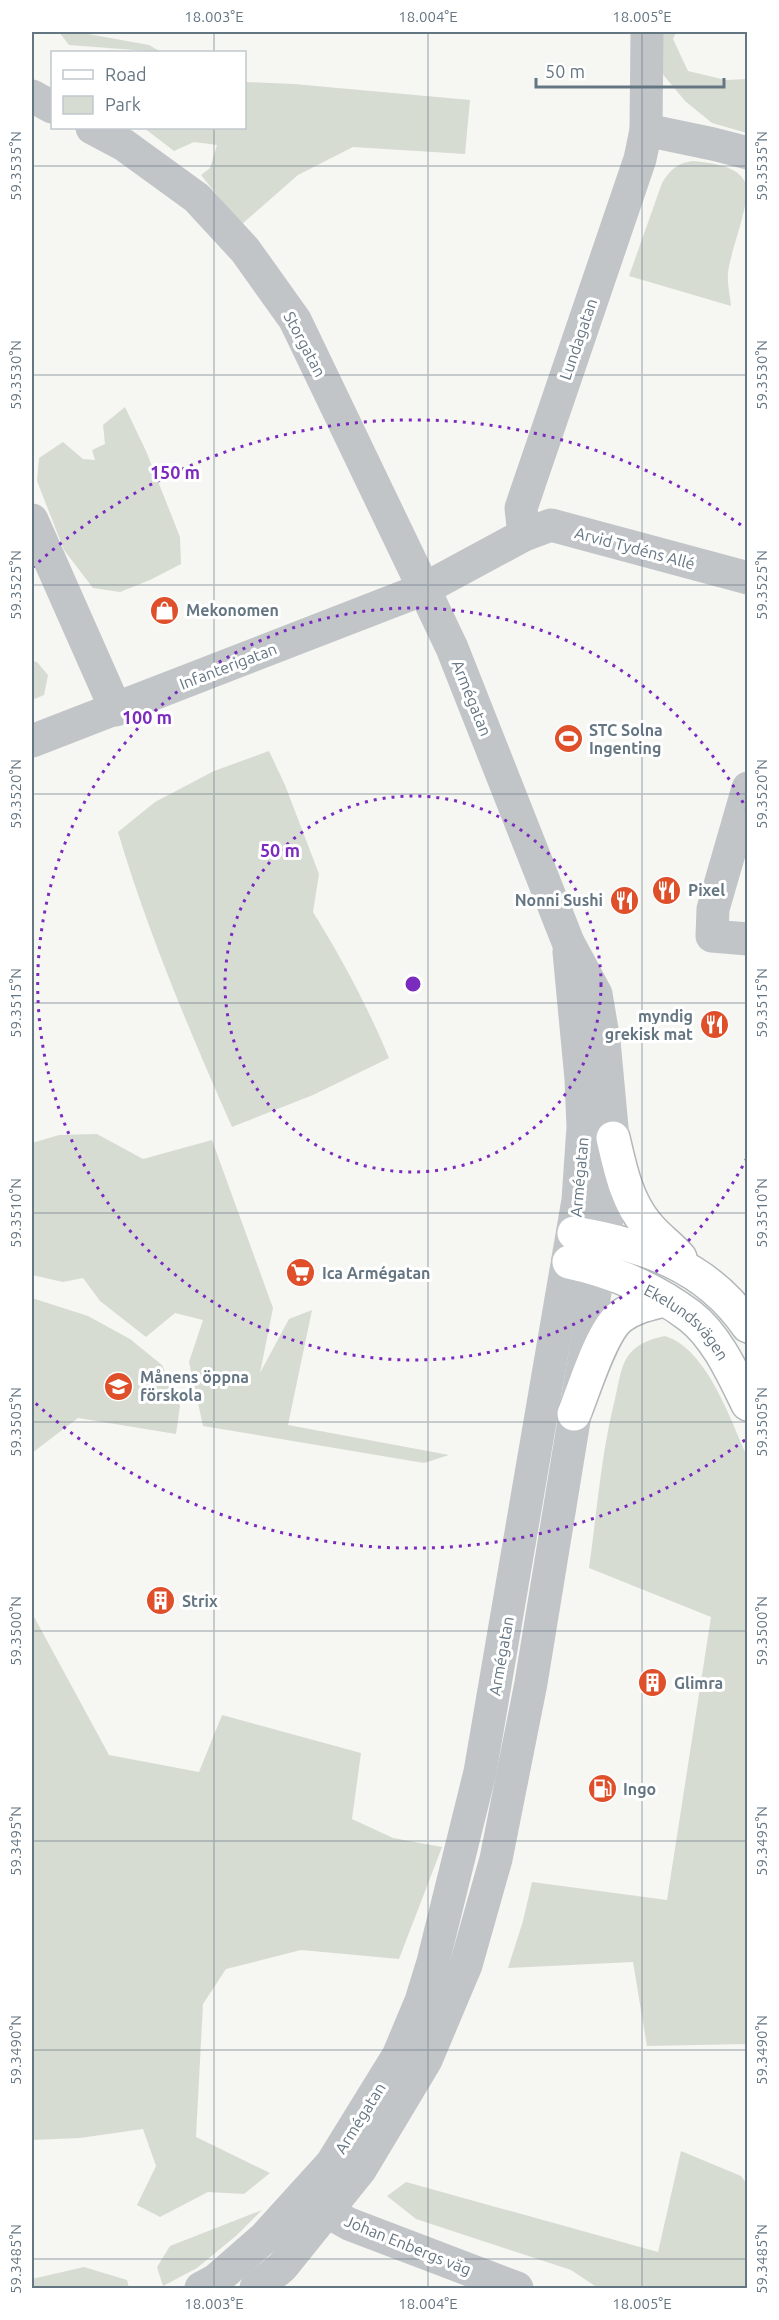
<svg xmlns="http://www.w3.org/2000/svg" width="779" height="2320" viewBox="0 0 779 2320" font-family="Ubuntu,sans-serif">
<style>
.green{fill:#d7dcd3}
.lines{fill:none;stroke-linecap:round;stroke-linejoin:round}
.major-casing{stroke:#b2b7ba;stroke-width:36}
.minor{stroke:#c1c5c8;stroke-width:33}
.major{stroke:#fff;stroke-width:33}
.ticks{fill:none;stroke:#657683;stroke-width:1.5;stroke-opacity:0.45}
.ring{fill:none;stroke:#7b2cbf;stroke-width:3;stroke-dasharray:3 6}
.labels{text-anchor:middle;stroke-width:6;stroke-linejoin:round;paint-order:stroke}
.street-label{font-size:16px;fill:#657683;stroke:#fff}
.poi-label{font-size:16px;font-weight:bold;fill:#657683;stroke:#fff;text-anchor:start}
.centre{fill:#7b2cbf;stroke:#fff;stroke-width:3}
.ring-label{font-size:18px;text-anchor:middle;font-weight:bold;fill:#7b2cbf;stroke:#fff;stroke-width:6;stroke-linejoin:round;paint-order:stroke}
.neatline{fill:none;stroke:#657683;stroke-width:2}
.ticks-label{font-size:15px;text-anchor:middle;fill:#657683}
</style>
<rect width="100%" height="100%" fill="#f6f6f2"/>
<g class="green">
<polygon points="59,32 77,32 149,45 161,52 69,45"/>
<polygon points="663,32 676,32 673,39 688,71 726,80 747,79 747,133 712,123 685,101 661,72"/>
<polygon points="245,82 294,84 470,100 465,154 353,147 298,175 241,225 201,175 210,168 217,145 194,142 174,151 144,128 244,128"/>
<path d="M694,161C710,163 737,165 745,182C753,198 730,251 728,273C727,283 730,295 731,306L629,276L662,183C670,170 678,162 694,161Z"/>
<polygon points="125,407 146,451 180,537 181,564 150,580 120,592 93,588 64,550 37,481 39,458 63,442 83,459 95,460 92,450 105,444 103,425"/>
<polygon points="32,661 37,662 48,675 44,695 32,700"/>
<path d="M269,751L285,785L319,874L313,912C342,959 368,1007 389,1058L313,1095L232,1127C189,1030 148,933 118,832L155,802L214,771Z"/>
<polygon points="97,1134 143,1159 212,1140 273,1308 260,1373 289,1319 312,1310 288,1425 449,1455 424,1463 203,1426 189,1362 203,1320 175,1313 146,1337 100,1301 83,1278 63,1282 32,1275 32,1143 59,1135"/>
<polygon points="32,1298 88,1316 130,1339 162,1365 180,1406 176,1434 78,1418 32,1453"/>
<path d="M665,1336C707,1349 730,1419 747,1456V2044L647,2046L633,1962L508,1968L523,1921L532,1882L667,1900L711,1617L589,1568C597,1512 601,1454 615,1399C618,1386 620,1370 626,1359C635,1344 650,1339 665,1336Z"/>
<polygon points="32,1613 109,1755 199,1772 222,1715 361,1753 352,1819 393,1838 442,1847 399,1959 301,1950 226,1969 203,2004 196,2137 270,2173 244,2194 208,2192 160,2217 137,2205 156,2166 143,2129 80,2138 32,2140"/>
<polygon points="681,2151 741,2176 747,2184 747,2288 598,2288 571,2270 416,2219 387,2196 406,2182 658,2252"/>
<polygon points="262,2210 237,2235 197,2268 163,2286 157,2267 170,2246"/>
<polygon points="84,2267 127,2280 129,2288 32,2288 32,2279"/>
</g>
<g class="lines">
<defs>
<g id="major">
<path d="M613,1138C620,1168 626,1200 647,1225C656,1237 670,1246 680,1258"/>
<path d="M574,1233C644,1245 706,1265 748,1326"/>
<path id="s1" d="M569,1262C612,1271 654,1289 690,1316C717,1337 733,1374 748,1404"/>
<path d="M574,1414C584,1390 601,1332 620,1317C633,1307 649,1304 664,1300"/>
</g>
</defs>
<use href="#major" class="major-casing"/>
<g class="minor">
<polyline points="32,96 52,107"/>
<polyline points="92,128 124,145 197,198 245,250 295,320 424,589 452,648 568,942 596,994 604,1041 613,1138 609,1207 531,1683 496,1859 466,1965 426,2060 360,2170 282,2267 256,2288"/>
<polyline points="646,130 713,144 748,153"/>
<polyline points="32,520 116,710"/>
<polyline points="524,535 521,508 640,159 646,130 647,32"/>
<polyline points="32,741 424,589 524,535 551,525 748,578"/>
<polyline points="748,788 713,909 712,936 748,939"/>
<polyline points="310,2199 326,2211 349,2224 517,2288"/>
<polyline points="201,2288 216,2280 264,2238 332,2163 398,2056 421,2001 433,1962 480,1772 578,1200 583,1127 581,1079 569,952"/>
</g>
<use href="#major" class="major"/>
</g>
<path class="ticks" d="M214,32V52M428,32V2288M642,32V2288M214,128V2288M32,166H748M32,375H748M32,585H748M32,794H748M32,1003H748M32,1213H748M32,1422H748M32,1631H748M32,1841H748M32,2050H748M32,2259H748"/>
<g class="ring">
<circle cx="413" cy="984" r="188"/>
<path d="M747 1158A376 376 0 1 1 747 810"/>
<path d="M745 1440A564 564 0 0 1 32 1400M32 568A564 564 0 0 1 745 528"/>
</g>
<defs>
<symbol id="shop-disc" viewBox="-11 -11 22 22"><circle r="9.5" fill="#de4f2a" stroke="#fff"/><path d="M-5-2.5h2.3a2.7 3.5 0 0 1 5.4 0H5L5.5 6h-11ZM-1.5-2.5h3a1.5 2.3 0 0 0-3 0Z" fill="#fff"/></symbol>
<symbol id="stadium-disc" viewBox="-11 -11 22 22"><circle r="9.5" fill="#de4f2a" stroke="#fff"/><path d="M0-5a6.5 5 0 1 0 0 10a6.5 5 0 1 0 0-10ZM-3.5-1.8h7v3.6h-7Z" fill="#fff"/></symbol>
<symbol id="restaurant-disc" viewBox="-11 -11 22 22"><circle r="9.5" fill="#de4f2a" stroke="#fff"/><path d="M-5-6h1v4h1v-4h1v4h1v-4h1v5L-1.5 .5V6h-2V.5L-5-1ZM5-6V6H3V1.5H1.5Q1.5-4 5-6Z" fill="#fff"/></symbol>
<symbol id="supermarket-disc" viewBox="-11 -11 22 22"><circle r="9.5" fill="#de4f2a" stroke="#fff"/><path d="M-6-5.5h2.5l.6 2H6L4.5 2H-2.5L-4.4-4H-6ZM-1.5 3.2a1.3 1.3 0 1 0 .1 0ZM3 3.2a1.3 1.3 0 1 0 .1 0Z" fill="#fff"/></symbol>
<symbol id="school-disc" viewBox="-11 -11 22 22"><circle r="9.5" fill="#de4f2a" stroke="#fff"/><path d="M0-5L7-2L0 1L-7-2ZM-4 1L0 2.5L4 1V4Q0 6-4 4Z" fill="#fff"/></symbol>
<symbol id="building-disc" viewBox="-11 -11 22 22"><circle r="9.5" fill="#de4f2a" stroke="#fff"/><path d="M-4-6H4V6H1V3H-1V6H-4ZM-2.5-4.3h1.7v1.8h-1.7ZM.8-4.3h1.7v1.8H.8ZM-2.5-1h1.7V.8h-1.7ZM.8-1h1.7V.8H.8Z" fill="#fff"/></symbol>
<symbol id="fuel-disc" viewBox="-11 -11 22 22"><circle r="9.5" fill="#de4f2a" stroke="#fff"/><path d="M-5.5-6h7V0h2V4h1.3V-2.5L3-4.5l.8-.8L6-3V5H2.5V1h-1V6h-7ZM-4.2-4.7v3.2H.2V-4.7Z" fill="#fff"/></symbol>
</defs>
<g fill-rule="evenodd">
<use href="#shop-disc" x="148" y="594" width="33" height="33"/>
<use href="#stadium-disc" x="552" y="722" width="33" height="33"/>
<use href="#restaurant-disc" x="650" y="874" width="33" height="33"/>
<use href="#restaurant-disc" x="608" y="884" width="33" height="33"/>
<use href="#restaurant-disc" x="698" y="1008" width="33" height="33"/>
<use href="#supermarket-disc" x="284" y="1256" width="33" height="33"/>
<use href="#school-disc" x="102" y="1370" width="33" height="33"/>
<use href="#building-disc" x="144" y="1584" width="33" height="33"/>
<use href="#building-disc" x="636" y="1666" width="33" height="33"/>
<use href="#fuel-disc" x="586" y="1772" width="33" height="33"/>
</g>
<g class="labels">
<g class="street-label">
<text transform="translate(578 339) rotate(-71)" y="6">Lundagatan</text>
<text transform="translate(305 344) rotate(62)" y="6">Storgatan</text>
<text transform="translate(635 548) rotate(15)" y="6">Arvid Tydéns Allé</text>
<text transform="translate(228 666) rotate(-21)" y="6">Infanterigatan</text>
<text transform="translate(472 698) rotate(68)" y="6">Armégatan</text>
<text transform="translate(579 1177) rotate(-85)" y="6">Armégatan</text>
<text dy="6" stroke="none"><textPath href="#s1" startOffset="135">Ekelundsvägen</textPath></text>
<text transform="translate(501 1656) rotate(-80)" y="6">Armégatan</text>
<text transform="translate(360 2118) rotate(-58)" y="6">Armégatan</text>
<text transform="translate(408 2245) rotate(22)" y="6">Johan Enbergs väg</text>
</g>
<g class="poi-label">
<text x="186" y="616">Mekonomen</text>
<text x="589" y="736">STC Solna<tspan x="589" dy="18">Ingenting</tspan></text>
<text x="688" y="896">Pixel</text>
<text x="603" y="906" text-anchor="end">Nonni Sushi</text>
<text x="693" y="1022" text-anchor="end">myndig<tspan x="693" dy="18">grekisk mat</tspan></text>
<text x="322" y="1279">Ica Armégatan</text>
<text x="140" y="1383">Månens öppna<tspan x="140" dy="18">förskola</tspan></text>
<text x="182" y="1607">Strix</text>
<text x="674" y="1689">Glimra</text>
<text x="623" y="1795">Ingo</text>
</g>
</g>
<circle cx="413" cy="984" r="9" class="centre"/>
<g class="ring-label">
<text x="175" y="479">150 m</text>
<text x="147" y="724">100 m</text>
<text x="280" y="857">50 m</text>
</g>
<rect width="779" height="2320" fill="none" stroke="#ffffff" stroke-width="66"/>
<rect x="51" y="51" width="195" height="78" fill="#ffffff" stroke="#c1c8cd" stroke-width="1.5"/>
<rect x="63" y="70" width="30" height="9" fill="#ffffff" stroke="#c1c8cd" stroke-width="1.5"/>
<text x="105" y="81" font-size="18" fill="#657683">Road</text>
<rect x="63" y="96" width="30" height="18" fill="#d7dcd3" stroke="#c1c8cd" stroke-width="1.5"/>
<text x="105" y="111" font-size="18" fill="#657683">Park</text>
<path d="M536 78v9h188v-9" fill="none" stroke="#657683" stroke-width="3"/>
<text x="545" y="78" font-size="18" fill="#657683" stroke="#ffffff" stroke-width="4.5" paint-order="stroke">50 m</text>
<rect x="33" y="33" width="713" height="2254" class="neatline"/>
<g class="ticks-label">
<text x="214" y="22">18.003°E</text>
<text x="428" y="22">18.004°E</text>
<text x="642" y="22">18.005°E</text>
<text transform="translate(16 166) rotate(-90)" y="5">59.3535°N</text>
<text transform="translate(762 166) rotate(-90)" y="5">59.3535°N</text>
<text transform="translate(16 375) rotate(-90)" y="5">59.3530°N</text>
<text transform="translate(762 375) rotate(-90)" y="5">59.3530°N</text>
<text transform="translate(16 585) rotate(-90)" y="5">59.3525°N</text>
<text transform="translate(762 585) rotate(-90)" y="5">59.3525°N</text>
<text transform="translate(16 794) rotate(-90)" y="5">59.3520°N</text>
<text transform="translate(762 794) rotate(-90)" y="5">59.3520°N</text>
<text transform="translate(16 1003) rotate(-90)" y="5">59.3515°N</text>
<text transform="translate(762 1003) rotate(-90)" y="5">59.3515°N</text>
<text transform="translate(16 1213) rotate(-90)" y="5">59.3510°N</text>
<text transform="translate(762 1213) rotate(-90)" y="5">59.3510°N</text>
<text transform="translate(16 1422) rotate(-90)" y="5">59.3505°N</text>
<text transform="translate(762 1422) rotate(-90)" y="5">59.3505°N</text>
<text transform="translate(16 1631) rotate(-90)" y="5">59.3500°N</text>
<text transform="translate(762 1631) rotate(-90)" y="5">59.3500°N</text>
<text transform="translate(16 1841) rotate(-90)" y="5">59.3495°N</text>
<text transform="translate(762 1841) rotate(-90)" y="5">59.3495°N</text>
<text transform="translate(16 2050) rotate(-90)" y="5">59.3490°N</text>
<text transform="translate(762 2050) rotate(-90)" y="5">59.3490°N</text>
<text transform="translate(16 2259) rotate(-90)" y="5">59.3485°N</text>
<text transform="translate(762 2259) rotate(-90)" y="5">59.3485°N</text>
<text x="214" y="2309">18.003°E</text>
<text x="428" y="2309">18.004°E</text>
<text x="642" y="2309">18.005°E</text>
</g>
</svg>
